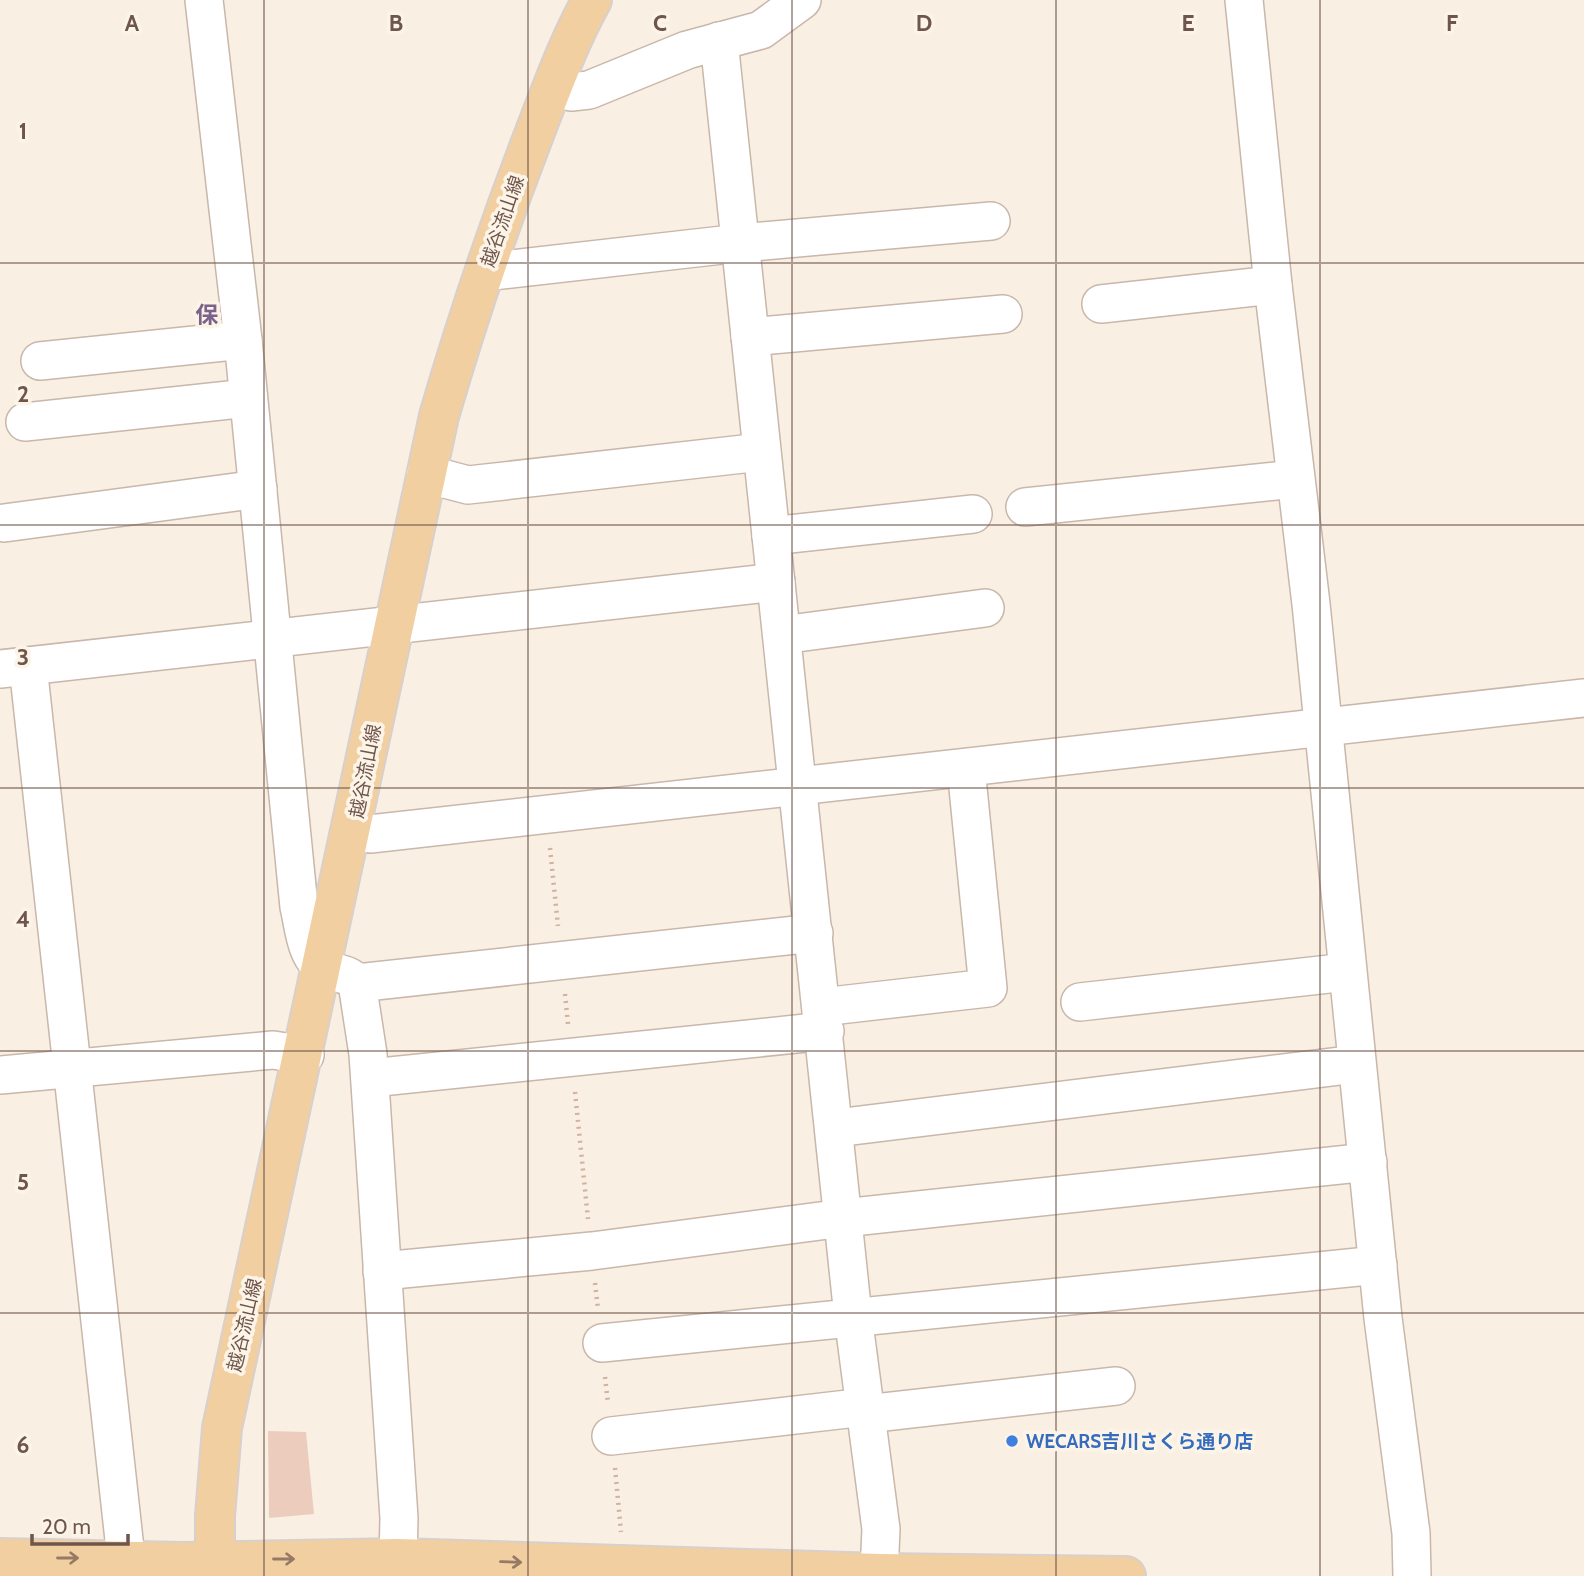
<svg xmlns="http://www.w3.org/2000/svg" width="1584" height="1576" viewBox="0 0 1584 1576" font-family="Cabin,'Noto Sans JP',sans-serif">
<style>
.building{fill:#eccdbd}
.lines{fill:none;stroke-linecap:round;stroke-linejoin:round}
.minor-casing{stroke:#c9b7ab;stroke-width:40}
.major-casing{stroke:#d7d0cd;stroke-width:42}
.path{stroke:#d1b1a1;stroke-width:4.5;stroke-dasharray:2 5;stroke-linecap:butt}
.minor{stroke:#fff;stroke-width:37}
.major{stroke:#f2cfa1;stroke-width:38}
.oneway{stroke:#967a66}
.grid{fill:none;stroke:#6f564c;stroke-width:2;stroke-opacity:0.55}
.shop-dot{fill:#3f7fe0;stroke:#fdf4e8;stroke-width:2.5}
.labels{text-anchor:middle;stroke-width:7;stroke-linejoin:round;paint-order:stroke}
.street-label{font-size:19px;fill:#6f564c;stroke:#fdf4e8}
.shop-label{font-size:19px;font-weight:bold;fill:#366cbe;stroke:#fdf4e8;text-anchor:start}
.quarter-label{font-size:23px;font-weight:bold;fill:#7b648c;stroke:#fdf4e8}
.grid-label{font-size:23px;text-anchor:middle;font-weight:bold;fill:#6f564c;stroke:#fdf4e8;stroke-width:7;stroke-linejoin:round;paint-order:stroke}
</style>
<rect width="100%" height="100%" fill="#faefe3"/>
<polygon class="building" points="268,1431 306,1432 314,1514 269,1518"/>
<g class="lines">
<defs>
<g id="minor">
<path d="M204,0L243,340L299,907C304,927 305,959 326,969C337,974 348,973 357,983L368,1054L399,1518L398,1558"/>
<polyline points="1244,0 1273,285 1311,604 1383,1318 1411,1533 1412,1576"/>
<polyline points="719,41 853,1316 881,1529 879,1573"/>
<polyline points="553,86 571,92 589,90 687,50 761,30 802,0"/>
<polyline points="484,272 740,243 991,221"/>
<polyline points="1101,304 1273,285"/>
<polyline points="750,337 1003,314"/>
<polyline points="40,361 243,340"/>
<polyline points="25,422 248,398"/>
<polyline points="426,474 468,485 761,452"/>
<polyline points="1025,507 1295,479"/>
<polyline points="4,523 258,489"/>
<polyline points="771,536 973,514"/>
<polyline points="782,635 985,608"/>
<polyline points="28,666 126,1558"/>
<polyline points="0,669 776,582"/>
<polyline points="353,830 370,834 1584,698"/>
<polyline points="357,983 814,933"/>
<polyline points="1080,1002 1347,972"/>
<polyline points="822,1007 988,988 966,768"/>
<polyline points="0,1075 273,1050 305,1055"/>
<polyline points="371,1078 825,1031"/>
<polyline points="836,1128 1356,1064"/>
<polyline points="382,1271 592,1251 843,1218 1368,1162"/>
<polyline points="602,1343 1378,1265"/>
<polyline points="866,1414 1116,1386"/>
<polyline points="611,1436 865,1407"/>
</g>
<g id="major">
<polyline points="0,1558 182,1562 398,1558 879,1573 1126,1576"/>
<path d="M215,1576V1516L222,1428L439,416C467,320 499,225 535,132C552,88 569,41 592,0"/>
</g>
</defs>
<use href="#minor" class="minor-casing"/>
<use href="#major" class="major-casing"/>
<g class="path">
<polyline points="550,848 558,926"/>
<polyline points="565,994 568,1024"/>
<polyline points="575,1092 588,1219"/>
<polyline points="595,1283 598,1309"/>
<polyline points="605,1377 608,1403"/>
<polyline points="615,1468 621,1532"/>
</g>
<use href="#minor" class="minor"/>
<use href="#major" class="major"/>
</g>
<defs><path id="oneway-shaft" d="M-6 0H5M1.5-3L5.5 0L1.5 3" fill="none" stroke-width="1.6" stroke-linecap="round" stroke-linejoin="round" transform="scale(1.75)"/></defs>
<g class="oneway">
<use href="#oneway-shaft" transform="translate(68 1558)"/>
<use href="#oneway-shaft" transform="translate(284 1559)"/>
<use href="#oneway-shaft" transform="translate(511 1562) rotate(2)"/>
</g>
<path class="grid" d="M264,0V1576M528,0V1576M792,0V1576M1056,0V1576M1320,0V1576M0,263H1584M0,525H1584M0,788H1584M0,1051H1584M0,1313H1584"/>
<circle class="shop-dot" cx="1012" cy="1441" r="7"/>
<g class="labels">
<g class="street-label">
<text transform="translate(502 221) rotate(-71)" y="7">越谷流山線</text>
<text transform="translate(365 771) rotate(-79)" y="7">越谷流山線</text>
<text transform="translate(244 1325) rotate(-77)" y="7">越谷流山線</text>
</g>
<g class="shop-label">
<text x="1026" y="1448">WECARS吉川さくら通り店</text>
</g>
<g class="quarter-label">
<text x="207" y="323">保</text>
</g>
</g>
<g class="grid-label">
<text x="132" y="31">A</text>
<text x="396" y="31">B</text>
<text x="660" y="31">C</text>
<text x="924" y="31">D</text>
<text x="1188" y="31">E</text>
<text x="1452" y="31">F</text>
<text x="23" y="139">1</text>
<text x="23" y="402">2</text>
<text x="23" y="665">3</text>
<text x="23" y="927">4</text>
<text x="23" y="1190">5</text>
<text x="23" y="1453">6</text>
</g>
<path d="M32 1534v10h96v-10" fill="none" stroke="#6f564c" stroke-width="3.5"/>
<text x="42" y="1534" font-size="21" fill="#6f564c" stroke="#fdf4e8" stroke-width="5" paint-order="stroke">20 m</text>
</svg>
